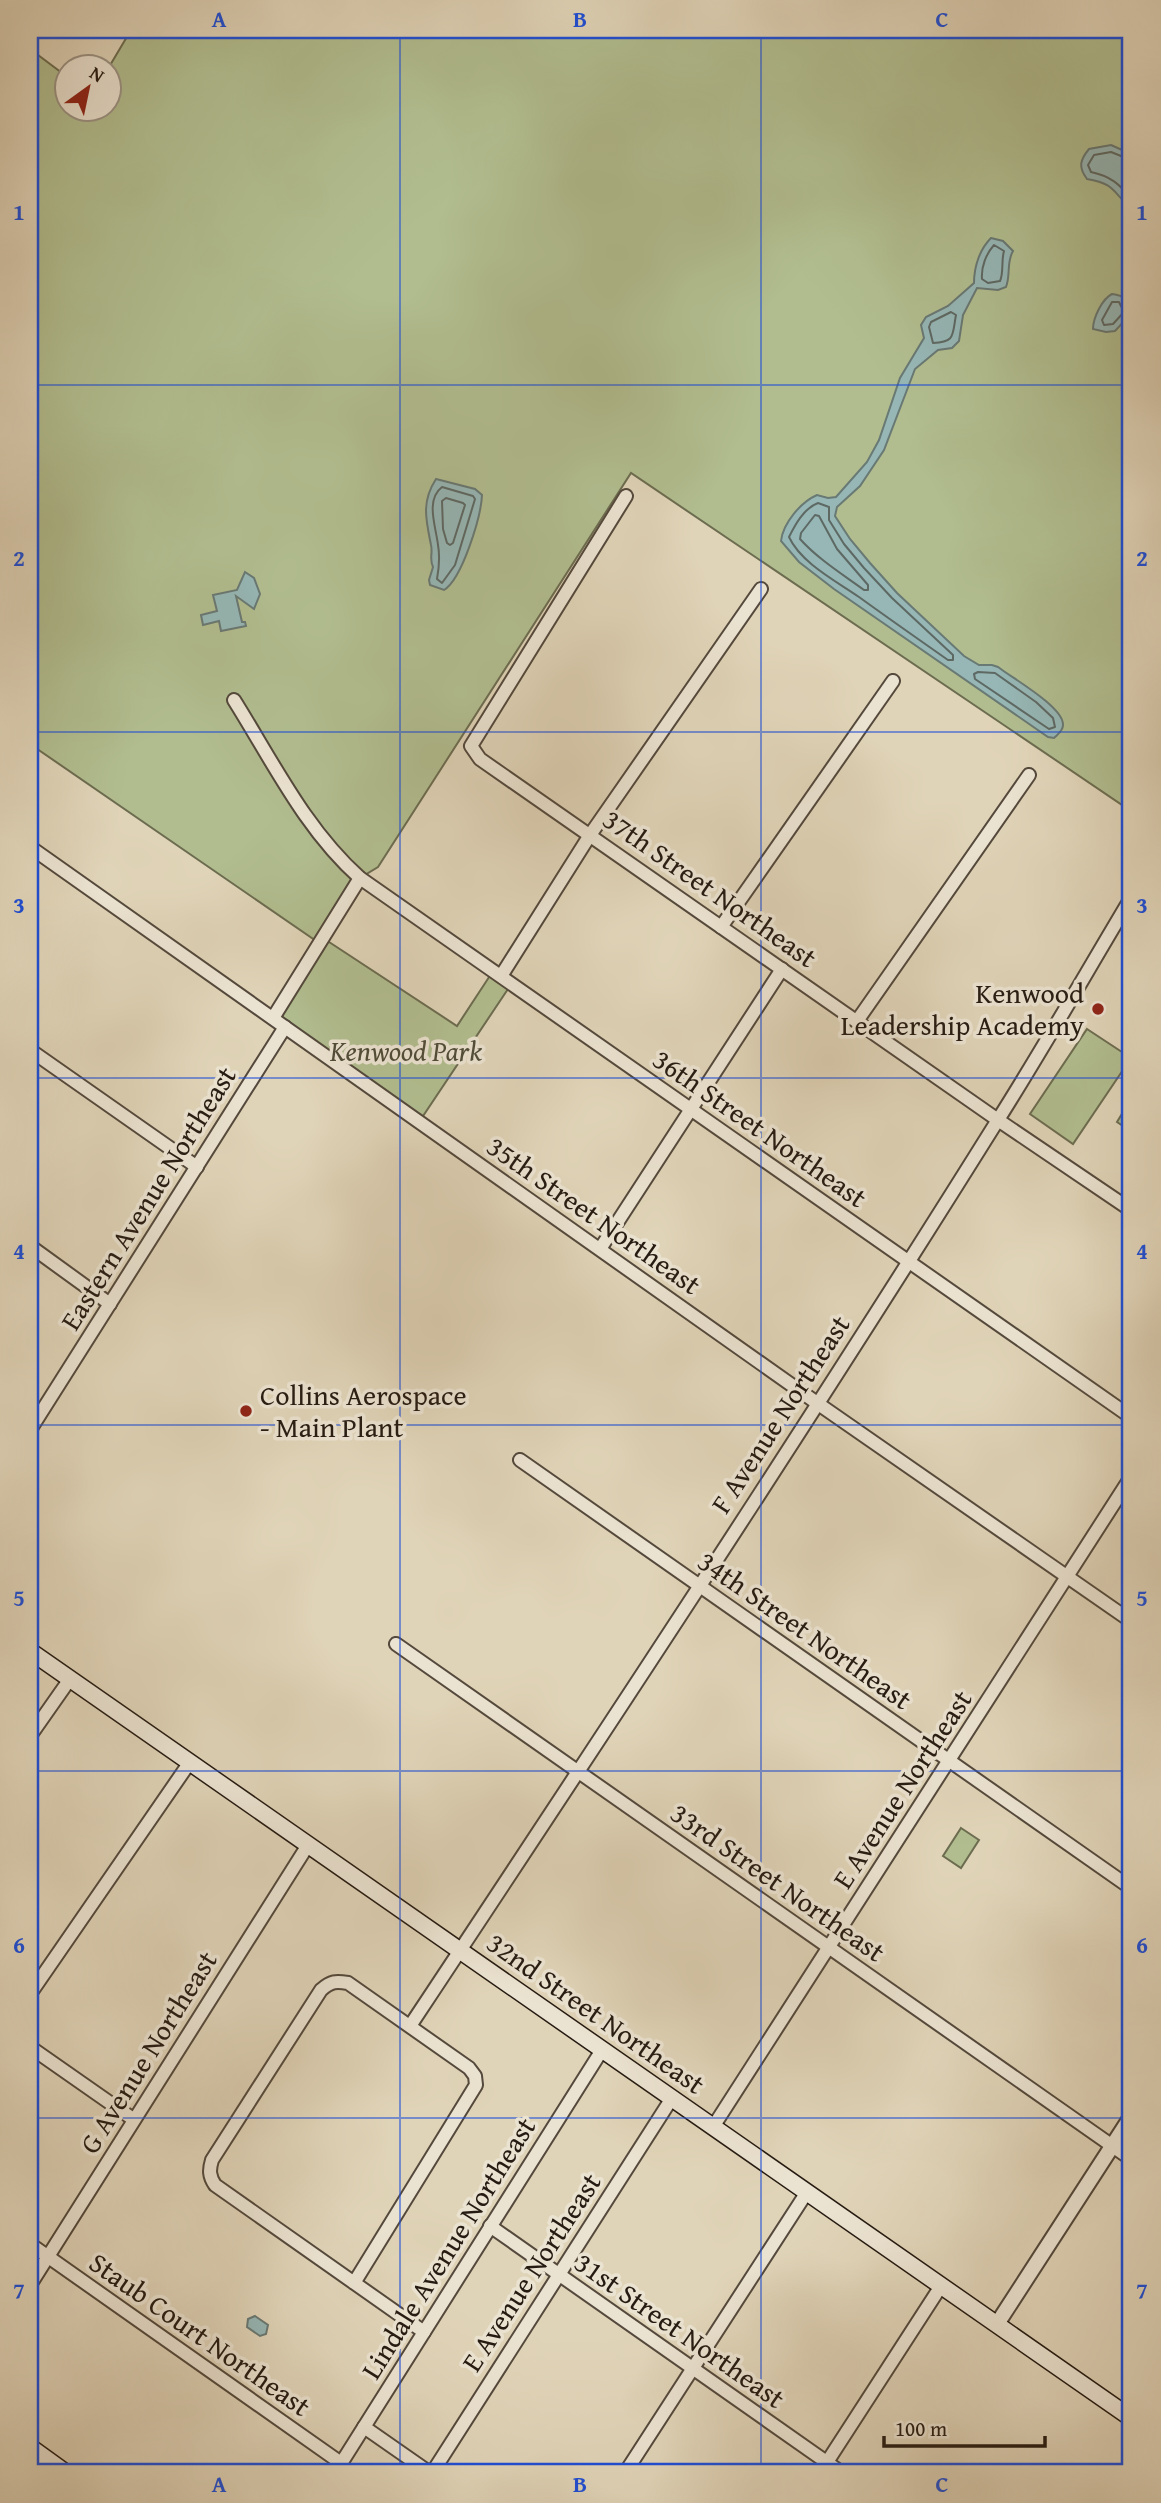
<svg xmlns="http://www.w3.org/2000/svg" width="1161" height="2503" viewBox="0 0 1161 2503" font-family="'Gentium Book Plus',serif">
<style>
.green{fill:#b1bd8f;stroke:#6c6c50;stroke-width:2}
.water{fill:#96b7b6;stroke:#697974;stroke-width:2}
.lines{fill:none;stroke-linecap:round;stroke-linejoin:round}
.shore{stroke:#5e6964;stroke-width:2}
.minor-casing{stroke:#54493c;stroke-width:16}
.tertiary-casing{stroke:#54493c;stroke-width:18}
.secondary-casing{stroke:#261b12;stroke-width:19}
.minor{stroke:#ebe3d1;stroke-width:12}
.tertiary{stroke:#ebe3d1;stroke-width:14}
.secondary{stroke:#ebe3d1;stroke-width:16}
.grid{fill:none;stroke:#1d4ed8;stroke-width:2;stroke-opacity:0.55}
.poi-dot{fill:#8f2418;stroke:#ebe3d1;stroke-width:2.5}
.labels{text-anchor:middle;stroke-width:7;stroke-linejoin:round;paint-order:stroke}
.street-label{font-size:28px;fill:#261b12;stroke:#ebe3d1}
.poi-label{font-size:28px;fill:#261b12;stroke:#ebe3d1;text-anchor:end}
.park-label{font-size:28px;font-style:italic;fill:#504c38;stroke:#ebe3d1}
.neatline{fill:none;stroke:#1d4ed8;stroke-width:2.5}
.grid-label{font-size:23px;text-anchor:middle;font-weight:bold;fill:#1d4ed8}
</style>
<rect width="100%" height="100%" fill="#e0d4b8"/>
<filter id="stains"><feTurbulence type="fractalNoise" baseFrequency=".00286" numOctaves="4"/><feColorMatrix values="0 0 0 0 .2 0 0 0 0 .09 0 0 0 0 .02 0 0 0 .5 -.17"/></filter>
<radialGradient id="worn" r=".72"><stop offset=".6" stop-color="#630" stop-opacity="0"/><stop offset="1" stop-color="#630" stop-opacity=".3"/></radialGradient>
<g class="green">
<polygon points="131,30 1131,30 1131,811 631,473 378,867 360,878 323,938 457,1026 493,971 512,983 419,1122 273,1018 319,943 30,744 30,49 66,76 66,108 108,108 109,67"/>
<polygon points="1087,1029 1131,1058 1073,1144 1030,1114"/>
<polygon points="1131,1099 1131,1126 1129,1130 1117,1122"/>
<polygon points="961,1828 979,1840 961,1868 943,1856"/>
</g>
<g class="water">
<path d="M1111,145L1131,154V208C1112,192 1116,184 1087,179C1078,167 1080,160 1089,149Z"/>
<path d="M991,238L1003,241L1013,251C1006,263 1011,274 1006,287L998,290L977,288L963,315L959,341L952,348L938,350L915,369L884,450L860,486L837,507L835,516L850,539L870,563L897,593L964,656L979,665H992L998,667C1012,678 1064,707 1063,725C1063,731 1058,734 1054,738L1048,737L834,589L799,562L781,541C783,523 801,502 817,495L828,498L836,497L867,462L879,440L900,378L924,338L921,325L926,317L948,306L974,283C974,266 980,249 991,238Z"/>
<path d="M1112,294C1124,295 1132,302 1130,315L1115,331L1106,332L1093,329C1093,318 1102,299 1112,294Z"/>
<path d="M436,479L475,489L482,495C481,517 462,579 444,590L430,585L429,580L433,567C429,559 433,553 431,545C426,520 421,502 436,479Z"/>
<polygon points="245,572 254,578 260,594 254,609 236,596 242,622 245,622 246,626 221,631 219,621 203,625 201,615 217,611 213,595 237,590"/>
<polygon points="255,2316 268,2325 266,2334 260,2336 247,2327 248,2319"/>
</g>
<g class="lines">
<g class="shore">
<path d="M1131,160L1111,152L1094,155L1088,165L1091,172C1110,176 1120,184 1131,199"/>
<path d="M994,245L1004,251C1001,261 1004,272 1000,281L988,283L982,279C981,267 986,254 994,245Z"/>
<polygon points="1112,302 1119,302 1124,312 1113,324 1104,325 1102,320"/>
<path d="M951,312L956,315C952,335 956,342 933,343L929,327L931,322Z"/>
<path d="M442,487L473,496L475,499L455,565L442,583L437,579C439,568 440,556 438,545C436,527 425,500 442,487Z"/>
<polygon points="446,498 463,503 465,505 453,543 450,545 447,543 443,529 442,501"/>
<path d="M818,503L829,507V520L844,544L864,568L892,598L953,655V660H948C918,639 888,618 859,597C836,581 801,563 789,537C795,525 804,508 818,503Z"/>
<path d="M815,515L819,516L837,549L868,585V590H864C842,574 818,559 800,539L801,533Z"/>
<polygon points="978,672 995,673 1036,702 1053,718 1055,727 1049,729 975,679 974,674"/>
</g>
<defs>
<g id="minor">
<polyline points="626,496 471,746 480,759 998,1120 1131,1210"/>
<path d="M234,700C273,762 305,829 360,878L1131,1417"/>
<polyline points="30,847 817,1403 1131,1621"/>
<polyline points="721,927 893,681"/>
<polyline points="501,976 590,835 761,589"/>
<polyline points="273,1018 360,878"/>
<polyline points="857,1021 1029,775"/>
<polyline points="30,1050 197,1167"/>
<polyline points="30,1246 110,1304"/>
<polyline points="600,1249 782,969"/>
<polyline points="30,1430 285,1027"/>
<polyline points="520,1460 1131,1888"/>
<polyline points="396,1644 1131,2159"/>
<polyline points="30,1736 70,1679"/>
<polyline points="30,1994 190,1762"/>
<path d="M410,2026C608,1727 806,1427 996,1123C1043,1049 1086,973 1131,898"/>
<polyline points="30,2047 133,2119"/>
<polyline points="713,2127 1131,1477"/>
<polyline points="490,2226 842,2473"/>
<polyline points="30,2244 341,2463"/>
<path d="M354,2283L476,2085L475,2076L469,2068L348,1983C336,1981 331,1981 321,1990L212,2160C209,2170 209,2176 215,2185L424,2332"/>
<polyline points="30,2285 308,1845"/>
<polyline points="364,2427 430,2473"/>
<polyline points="335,2473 602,2050"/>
<polyline points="432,2473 672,2098"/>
<polyline points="625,2473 807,2192"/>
<polyline points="820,2473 941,2286"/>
</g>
<polyline id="tertiary" points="997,2324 1131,2117"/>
<g id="secondary">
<polyline points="30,1651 1131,2418"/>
<polyline points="30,2447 66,2473"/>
</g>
</defs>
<use href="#minor" class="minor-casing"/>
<use href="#tertiary" class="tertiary-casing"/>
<use href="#secondary" class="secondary-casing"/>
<use href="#minor" class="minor"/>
<use href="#tertiary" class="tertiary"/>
<use href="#secondary" class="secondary"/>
</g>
<path class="grid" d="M400,30V2473M761,30V2473M30,385H1131M30,732H1131M30,1078H1131M30,1425H1131M30,1771H1131M30,2118H1131"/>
<g class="poi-dot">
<circle cx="1098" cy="1009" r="7"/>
<circle cx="246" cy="1411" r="7"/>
</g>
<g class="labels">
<g class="street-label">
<text transform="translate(710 888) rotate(35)" y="10">37th Street Northeast</text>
<text transform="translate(760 1128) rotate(35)" y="10">36th Street Northeast</text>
<text transform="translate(148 1198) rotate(-58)" y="10">Eastern Avenue Northeast</text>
<text transform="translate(594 1215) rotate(35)" y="10">35th Street Northeast</text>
<text transform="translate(780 1414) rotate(-57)" y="10">F Avenue Northeast</text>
<text transform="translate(805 1630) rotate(35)" y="10">34th Street Northeast</text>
<text transform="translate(902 1789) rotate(-57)" y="10">E Avenue Northeast</text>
<text transform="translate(778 1882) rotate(35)" y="10">33rd Street Northeast</text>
<text transform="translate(596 2013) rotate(35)" y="10">32nd Street Northeast</text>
<text transform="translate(148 2052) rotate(-58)" y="10">G Avenue Northeast</text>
<text transform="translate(448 2248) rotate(-58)" y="10">Lindale Avenue Northeast</text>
<text transform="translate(531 2272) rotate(-57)" y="10">E Avenue Northeast</text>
<text transform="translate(680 2330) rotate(35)" y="10">31st Street Northeast</text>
<text transform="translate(200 2334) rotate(35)" y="10">Staub Court Northeast</text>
</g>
<g class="poi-label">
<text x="1084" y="1003">Kenwood<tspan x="1084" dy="32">Leadership Academy</tspan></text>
<text x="260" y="1405" text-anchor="start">Collins Aerospace<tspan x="260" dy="32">- Main Plant</tspan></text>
</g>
<g class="park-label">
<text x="406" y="1061">Kenwood Park</text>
</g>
</g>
<rect width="1161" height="2503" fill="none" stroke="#e0d4b8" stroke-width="77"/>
<g transform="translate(88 88) rotate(33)"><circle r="33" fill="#ebe3d1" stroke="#9c9385" stroke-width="2"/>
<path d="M0-5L12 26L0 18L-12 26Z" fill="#8f2418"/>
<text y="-10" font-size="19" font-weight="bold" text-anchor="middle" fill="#261b12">N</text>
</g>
<path d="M884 2436v10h161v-10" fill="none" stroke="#261b12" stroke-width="3.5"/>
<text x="895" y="2436" font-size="21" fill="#261b12" stroke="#ebe3d1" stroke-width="5" paint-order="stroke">100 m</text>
<rect x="38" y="38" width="1084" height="2426" class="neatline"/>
<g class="grid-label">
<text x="219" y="27">A</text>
<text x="580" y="27">B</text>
<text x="942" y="27">C</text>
<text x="19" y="220">1</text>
<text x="1142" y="220">1</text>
<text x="19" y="566">2</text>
<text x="1142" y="566">2</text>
<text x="19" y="913">3</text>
<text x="1142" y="913">3</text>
<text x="19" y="1259">4</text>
<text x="1142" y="1259">4</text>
<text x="19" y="1606">5</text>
<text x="1142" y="1606">5</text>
<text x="19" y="1953">6</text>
<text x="1142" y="1953">6</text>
<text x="19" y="2299">7</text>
<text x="1142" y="2299">7</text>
<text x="219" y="2492">A</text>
<text x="580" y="2492">B</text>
<text x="942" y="2492">C</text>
</g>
<rect width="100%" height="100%" filter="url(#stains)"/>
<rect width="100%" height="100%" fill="url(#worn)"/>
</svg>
